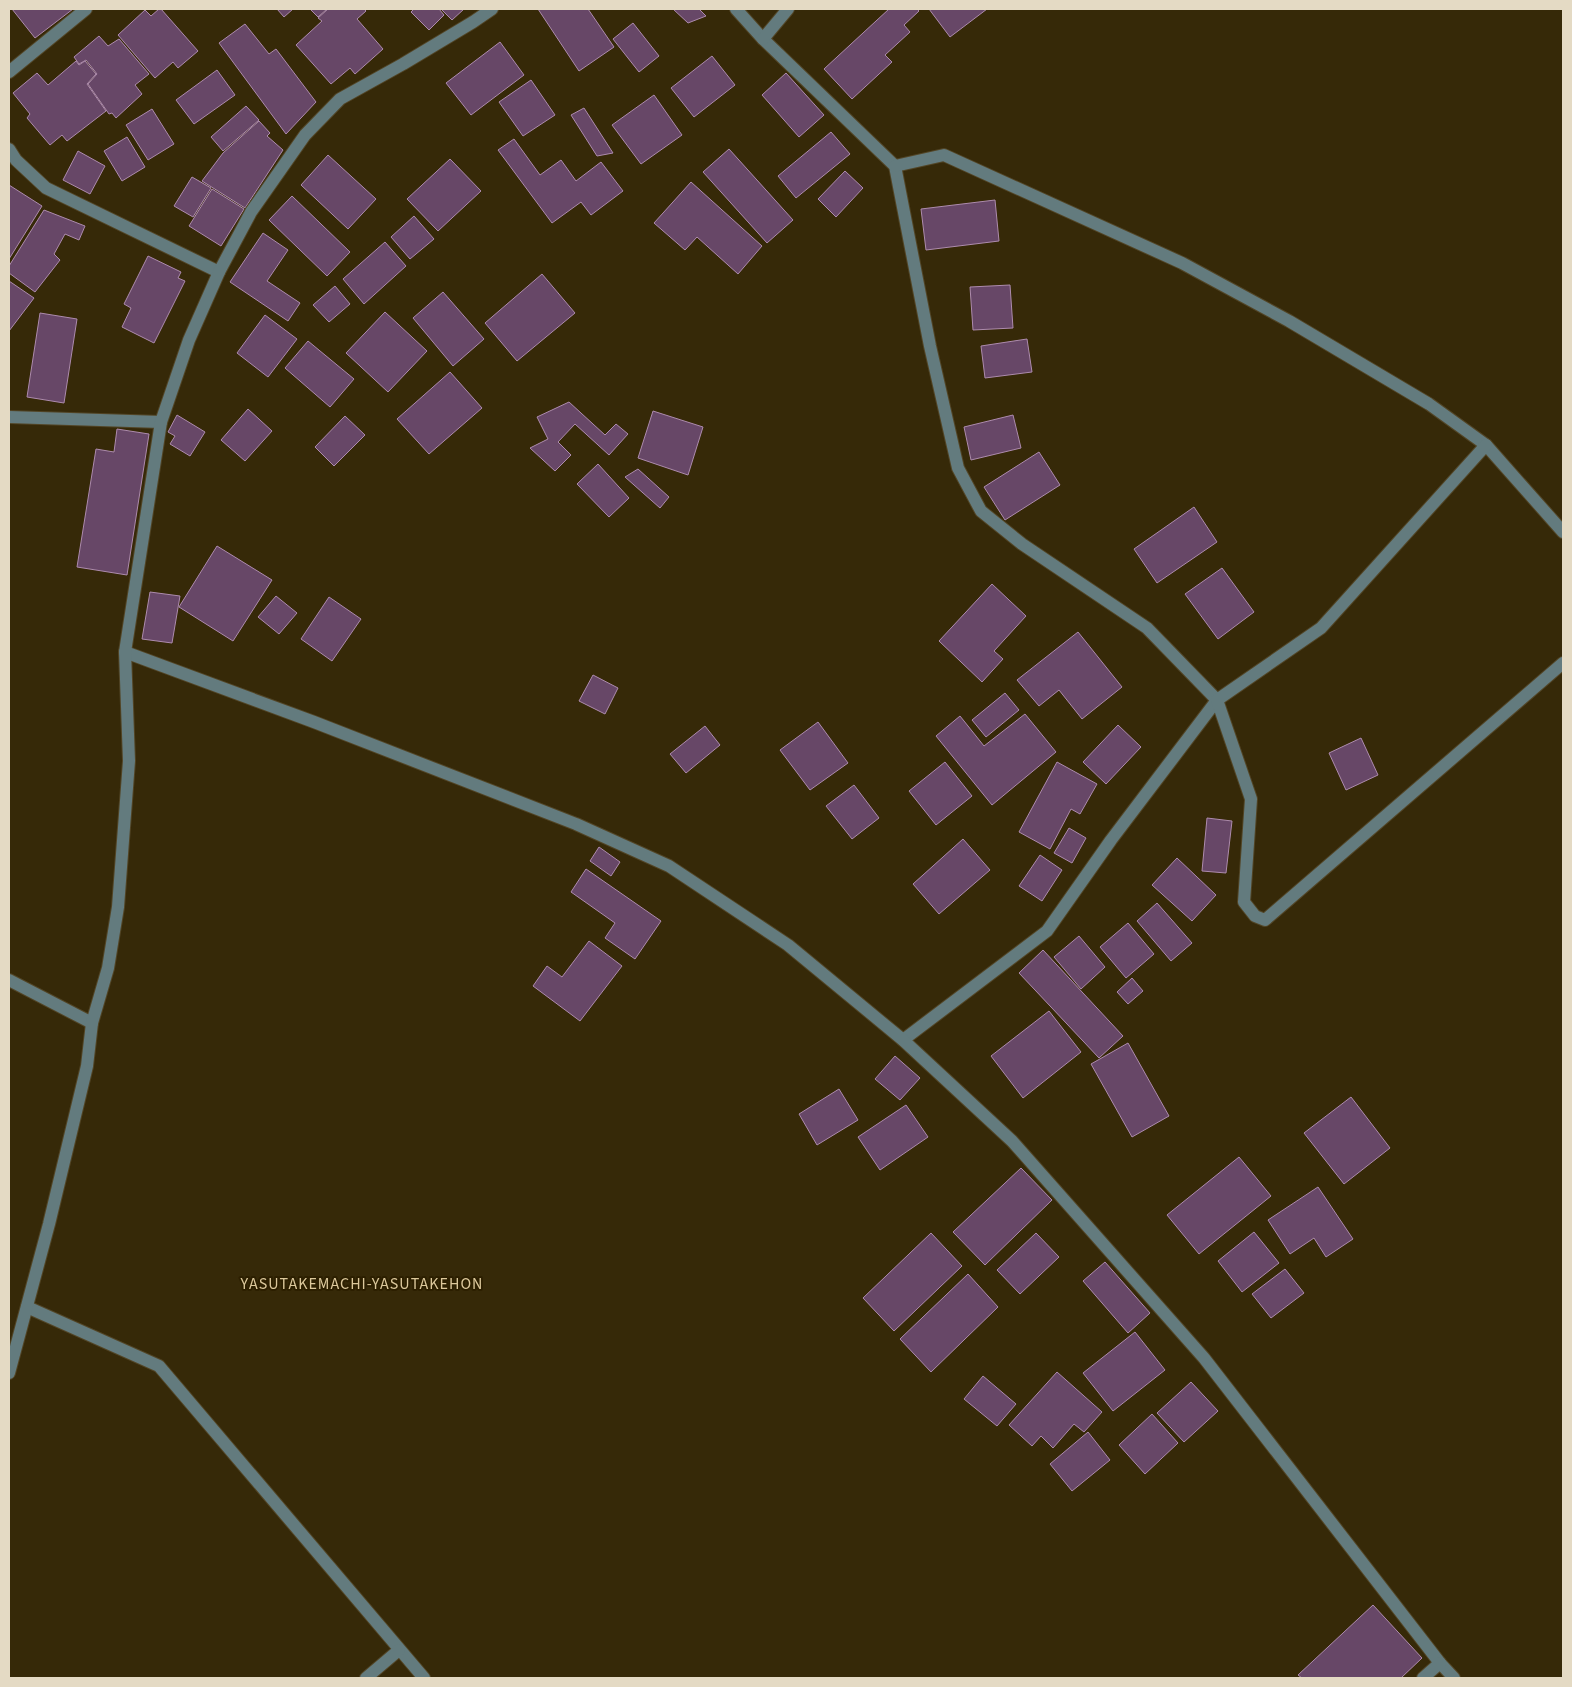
<svg xmlns="http://www.w3.org/2000/svg" width="1572" height="1687" viewBox="0 0 1572 1687" font-family="'Source Sans 3',sans-serif">
<style>
.building{fill:#674767;stroke:#ad8bad}
.lines{fill:none;stroke-linecap:round;stroke-linejoin:round}
.minor-casing{stroke:#524526;stroke-width:14}
.minor{stroke:#637b7e;stroke-width:12}
.labels{text-anchor:middle;stroke-width:4;stroke-linejoin:round;paint-order:stroke}
.quarter-label{font-size:16px;letter-spacing:1px;fill:#dcc89b;stroke:#2c1f00}
</style>
<rect width="100%" height="100%" fill="#362908"/>
<g class="building">
<polygon points="12,9 73,9 35,38"/>
<polygon points="159,9 161,9 198,51 178,68 173,62 155,78 118,35 145,10 151,16"/>
<polygon points="277,9 293,9 284,17"/>
<polygon points="310,9 327,9 318,17"/>
<polygon points="328,9 364,9 366,11 357,19 383,49 355,74 350,68 331,84 296,45 322,21 318,18"/>
<polygon points="414,9 439,9 444,15 429,30 411,12"/>
<polygon points="441,9 464,9 452,20"/>
<polygon points="538,9 588,9 614,47 579,71"/>
<polygon points="673,9 699,9 706,16 688,23"/>
<polygon points="889,9 917,9 919,11 904,25 910,32 885,55 892,62 852,99 824,69"/>
<polygon points="929,9 987,9 950,37"/>
<polygon points="633,23 659,56 639,72 613,39"/>
<polygon points="245,24 269,54 276,49 316,102 286,134 219,43"/>
<polygon points="99,36 108,46 119,39 149,74 135,85 142,94 116,118 112,113 109,114 88,84 97,74 86,60 79,64 74,57"/>
<polygon points="500,42 524,75 471,115 446,83"/>
<polygon points="712,56 735,85 694,117 671,88"/>
<polygon points="76,61 79,65 85,61 96,74 87,84 106,111 67,141 62,135 50,145 27,118 30,114 13,93 37,73 48,85"/>
<polygon points="217,70 235,95 194,124 176,100"/>
<polygon points="786,73 824,115 799,137 762,95"/>
<polygon points="531,80 555,115 523,136 499,102"/>
<polygon points="654,95 682,135 641,164 612,125"/>
<polygon points="246,106 259,120 223,151 211,137"/>
<polygon points="584,108 613,153 597,156 571,115"/>
<polygon points="152,109 174,144 148,160 126,125"/>
<polygon points="259,121 270,133 267,136 283,150 245,208 202,181 223,153"/>
<polygon points="831,132 850,154 796,198 778,176"/>
<polygon points="127,137 145,167 122,181 104,151"/>
<polygon points="514,139 540,175 561,160 576,181 601,162 623,191 591,215 581,202 552,223 498,150"/>
<polygon points="729,149 793,220 767,243 703,172"/>
<polygon points="78,151 105,166 90,194 63,180"/>
<polygon points="328,155 376,199 348,229 301,185"/>
<polygon points="450,159 481,191 438,231 407,199"/>
<polygon points="845,171 863,188 836,217 818,199"/>
<polygon points="192,177 211,188 193,217 174,206"/>
<polygon points="691,182 762,246 738,274 697,237 685,250 654,223"/>
<polygon points="9,185 42,206 9,259"/>
<polygon points="212,189 244,209 221,246 189,226"/>
<polygon points="292,196 350,252 327,276 269,220"/>
<polygon points="995,200 999,241 926,250 921,209"/>
<polygon points="44,210 85,226 79,240 65,234 54,254 60,260 35,292 9,273 9,266"/>
<polygon points="414,216 434,239 410,259 391,237"/>
<polygon points="263,233 288,250 267,281 300,303 288,321 230,282"/>
<polygon points="385,242 406,266 364,304 343,279"/>
<polygon points="148,256 181,272 178,278 185,281 154,343 122,327 131,308 124,304"/>
<polygon points="542,274 575,313 517,361 485,323"/>
<polygon points="9,281 34,298 9,331"/>
<polygon points="1010,285 1013,328 973,330 970,287"/>
<polygon points="335,286 350,304 329,322 313,305"/>
<polygon points="443,292 484,339 453,366 413,318"/>
<polygon points="385,312 427,351 388,392 346,353"/>
<polygon points="40,313 77,319 64,403 27,397"/>
<polygon points="265,315 297,339 268,377 237,353"/>
<polygon points="1027,339 1032,372 985,378 981,346"/>
<polygon points="308,341 354,379 330,407 285,368"/>
<polygon points="450,372 482,408 429,454 397,419"/>
<polygon points="569,402 605,435 616,424 628,434 609,455 575,424 558,442 571,455 555,471 530,448 548,439 537,417"/>
<polygon points="248,409 272,431 245,461 221,440"/>
<polygon points="653,411 703,427 688,475 638,458"/>
<polygon points="177,415 205,432 190,456 170,444 175,436 168,432"/>
<polygon points="1013,415 1021,448 971,460 964,427"/>
<polygon points="345,416 365,435 334,466 315,447"/>
<polygon points="117,429 149,434 127,575 77,567 96,449 114,452"/>
<polygon points="1039,452 1060,485 1005,520 984,487"/>
<polygon points="598,464 629,498 609,517 577,484"/>
<polygon points="638,469 669,497 660,508 625,477"/>
<polygon points="1194,507 1217,542 1157,583 1134,549"/>
<polygon points="217,546 272,580 233,641 179,607"/>
<polygon points="1222,568 1254,612 1218,639 1185,594"/>
<polygon points="992,584 1026,616 994,651 1003,659 982,682 939,641"/>
<polygon points="150,592 180,596 172,643 142,639"/>
<polygon points="276,596 297,613 279,634 258,617"/>
<polygon points="329,597 361,619 332,661 301,639"/>
<polygon points="1078,632 1122,687 1082,719 1059,690 1039,706 1017,680"/>
<polygon points="593,675 618,688 605,714 579,701"/>
<polygon points="1005,693 1019,710 986,737 972,720"/>
<polygon points="1025,714 1056,752 992,805 936,736 960,716 984,746"/>
<polygon points="818,722 848,763 810,790 780,750"/>
<polygon points="1118,725 1141,747 1106,784 1083,762"/>
<polygon points="705,726 720,745 686,773 670,754"/>
<polygon points="1361,738 1378,775 1346,790 1329,753"/>
<polygon points="945,762 972,796 936,825 909,791"/>
<polygon points="1057,762 1097,784 1080,814 1071,809 1050,849 1019,832"/>
<polygon points="854,785 879,818 852,839 826,806"/>
<polygon points="1207,818 1232,821 1226,873 1202,871"/>
<polygon points="1069,828 1086,838 1072,863 1054,853"/>
<polygon points="963,839 990,870 939,914 913,884"/>
<polygon points="599,847 620,862 611,876 590,861"/>
<polygon points="1040,855 1062,870 1042,901 1019,886"/>
<polygon points="1177,858 1216,895 1192,921 1152,885"/>
<polygon points="586,869 661,921 635,959 605,938 615,923 571,892"/>
<polygon points="1157,903 1192,943 1171,961 1137,921"/>
<polygon points="1128,923 1154,954 1126,978 1100,947"/>
<polygon points="1079,936 1105,967 1081,989 1054,957"/>
<polygon points="589,941 622,966 580,1021 533,986 547,966 562,977"/>
<polygon points="1043,950 1123,1036 1099,1058 1019,973"/>
<polygon points="1132,978 1143,991 1128,1004 1117,992"/>
<polygon points="1049,1011 1081,1052 1023,1098 991,1056"/>
<polygon points="1128,1043 1169,1116 1132,1137 1091,1064"/>
<polygon points="895,1056 920,1078 900,1100 875,1079"/>
<polygon points="839,1089 858,1120 817,1145 799,1114"/>
<polygon points="1351,1097 1390,1148 1344,1184 1304,1133"/>
<polygon points="906,1105 928,1137 880,1170 858,1137"/>
<polygon points="1239,1157 1271,1196 1199,1254 1167,1215"/>
<polygon points="1021,1168 1052,1200 985,1265 953,1232"/>
<polygon points="1318,1187 1353,1239 1326,1257 1314,1238 1290,1254 1268,1220"/>
<polygon points="1254,1232 1279,1263 1242,1292 1218,1261"/>
<polygon points="931,1233 962,1266 894,1331 863,1298"/>
<polygon points="1036,1233 1059,1257 1020,1294 997,1270"/>
<polygon points="1105,1262 1150,1313 1128,1333 1083,1281"/>
<polygon points="1285,1269 1304,1293 1271,1318 1252,1294"/>
<polygon points="968,1274 998,1307 931,1372 900,1339"/>
<polygon points="1135,1332 1165,1370 1113,1411 1083,1373"/>
<polygon points="1057,1372 1102,1412 1084,1432 1074,1424 1053,1448 1041,1436 1032,1446 1009,1425"/>
<polygon points="983,1376 1016,1404 997,1426 964,1399"/>
<polygon points="1191,1382 1218,1411 1184,1442 1157,1413"/>
<polygon points="1152,1414 1178,1443 1145,1474 1119,1445"/>
<polygon points="1088,1432 1110,1460 1072,1491 1050,1464"/>
<polygon points="1373,1605 1422,1658 1401,1678 1302,1678 1298,1675"/>
</g>
<g class="lines">
<defs>
<g id="minor">
<polyline points="736,9 763,39 895,166 930,346 958,468 981,511 1022,544 1147,628 1217,700 1111,840 1047,931 903,1040"/>
<polyline points="763,39 788,9"/>
<polyline points="9,72 86,9"/>
<polyline points="9,149 16,160 46,188 219,272"/>
<polyline points="895,166 944,155 1182,263 1289,321 1429,404 1486,445 1563,532"/>
<polyline points="9,417 161,422"/>
<polyline points="1486,445 1321,628 1217,700 1251,799 1244,902 1255,916 1265,920 1563,663"/>
<polyline points="125,652 314,722 576,824 669,866 788,945 903,1040 1012,1141 1204,1358 1440,1663 1454,1678"/>
<polyline points="9,980 92,1023"/>
<polyline points="27,1307 159,1366 424,1678"/>
<polyline points="9,1373 49,1224 87,1066 92,1023 108,968 118,907 129,761 125,652 161,422 189,340 219,272 251,212 305,135 340,99 403,64 473,22 492,9"/>
<polyline points="366,1678 399,1650"/>
<polyline points="1423,1678 1440,1663"/>
</g>
</defs>
<use href="#minor" class="minor-casing"/>
<use href="#minor" class="minor"/>
</g>
<g class="labels">
<g class="quarter-label">
<text x="362" y="1289">YASUTAKEMACHI-YASUTAKEHON</text>
</g>
</g>
<rect width="1572" height="1687" fill="none" stroke="#e4dac4" stroke-width="20"/>
</svg>
